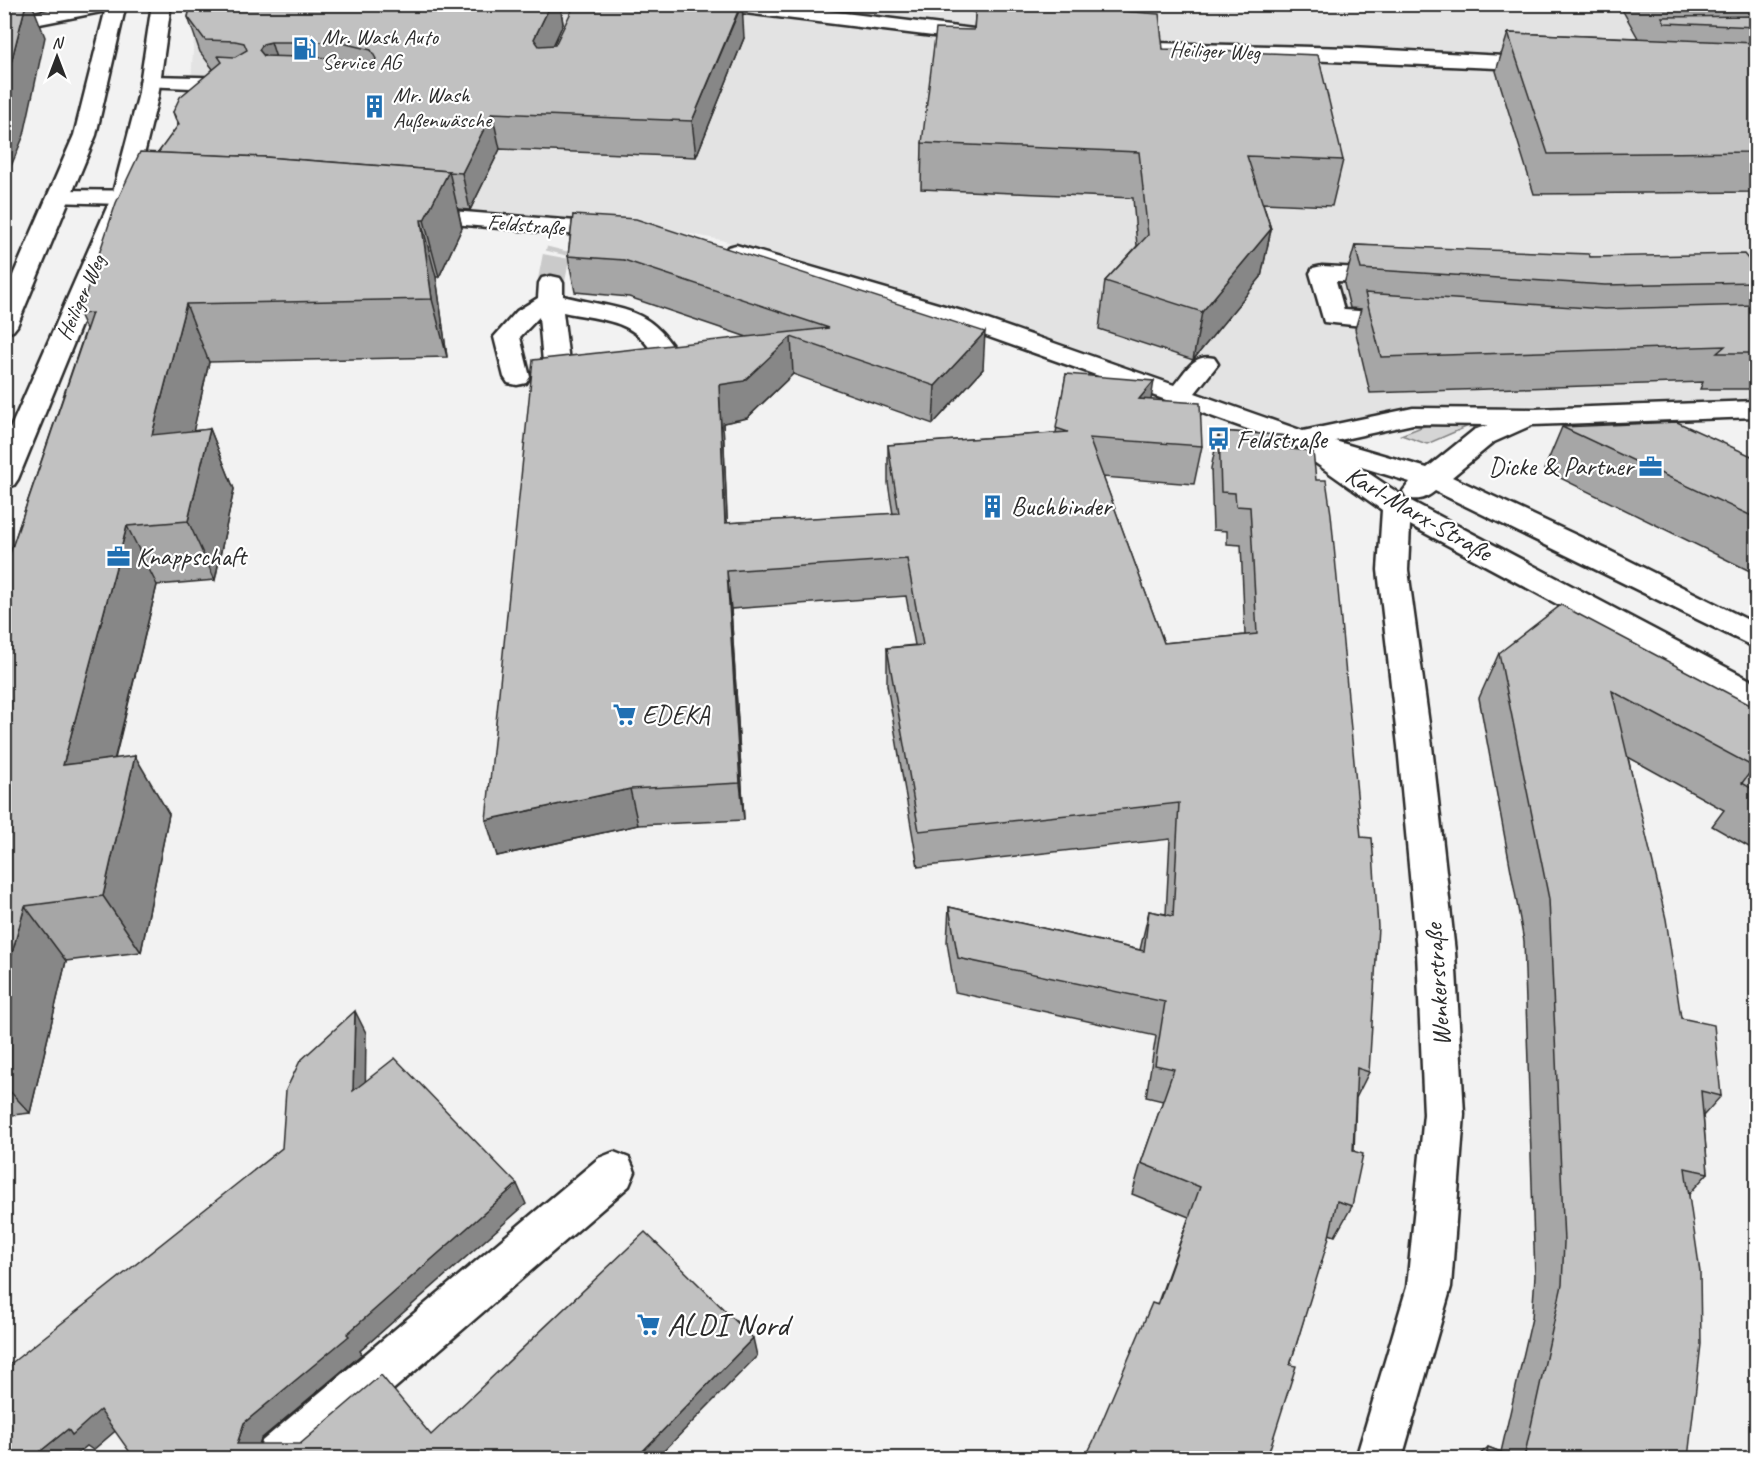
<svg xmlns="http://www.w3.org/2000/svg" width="1761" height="1463" viewBox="0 0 1761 1463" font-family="Caveat,sans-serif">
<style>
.built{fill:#e3e3e3}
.green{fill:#d5d5d5;stroke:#808080;stroke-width:1.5}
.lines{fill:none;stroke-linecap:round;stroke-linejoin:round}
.minor-tunnel-far1{stroke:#cacaca;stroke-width:21;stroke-dasharray:21 10;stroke-linecap:butt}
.minor-tunnel{stroke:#cacaca;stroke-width:27;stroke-dasharray:27 14;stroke-linecap:butt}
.minor-casing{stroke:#2b2b2b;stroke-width:5}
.major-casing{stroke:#2b2b2b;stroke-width:5}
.minor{fill:#fff;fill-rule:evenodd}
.major{fill:#fff;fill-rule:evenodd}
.wall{fill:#a6a6a6;stroke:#2b2b2b;stroke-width:1.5}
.shaded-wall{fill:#878787;stroke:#2b2b2b;stroke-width:1.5}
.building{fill:#c1c1c1;stroke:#2b2b2b;stroke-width:1.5;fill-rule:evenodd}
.labels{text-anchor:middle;stroke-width:4.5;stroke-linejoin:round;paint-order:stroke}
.far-poi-label{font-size:22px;fill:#2b2b2b;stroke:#fff;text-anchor:start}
.far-street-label{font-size:22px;fill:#2b2b2b;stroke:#fff}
.poi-label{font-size:26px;fill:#2b2b2b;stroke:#fff;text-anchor:start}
.street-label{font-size:26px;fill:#2b2b2b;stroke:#fff}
.near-poi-label{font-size:32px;fill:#2b2b2b;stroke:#fff;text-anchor:start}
</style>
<rect width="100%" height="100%" fill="#f2f2f2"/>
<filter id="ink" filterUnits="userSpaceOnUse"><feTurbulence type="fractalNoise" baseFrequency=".0167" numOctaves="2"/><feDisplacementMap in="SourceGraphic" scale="12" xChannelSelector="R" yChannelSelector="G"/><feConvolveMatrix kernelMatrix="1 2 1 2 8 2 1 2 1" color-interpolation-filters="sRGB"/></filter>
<g filter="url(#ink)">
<polygon class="built" points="196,5 1756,5 1756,399 1396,409 1351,441 1302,434 1081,350 984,317 721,240 660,228 318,202 190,97"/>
<polygon class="green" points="1429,424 1473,424 1427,444 1401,435"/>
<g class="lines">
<polyline class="minor-tunnel-far1" points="556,253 557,249"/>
<polyline class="minor-tunnel" points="551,283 557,252"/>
<defs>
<g id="minor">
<polygon points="79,4 120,4 111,10 4,31 4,19"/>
<polygon points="712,4 772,4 982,30 989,32 992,36 989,40 982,42 721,10"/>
<path d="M960,4H1021L1030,10C1023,19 967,13 960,4Z"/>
<polygon points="1117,42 1351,48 1545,58 1552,60 1555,64 1552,68 1545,70 1110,52 1107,48 1110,44"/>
<polygon points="150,76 241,78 248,80 251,84 248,88 241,90 143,86 140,82 143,78"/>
<polygon points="60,190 157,191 165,193 168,198 165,203 157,205 52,202 49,197 52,192"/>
<polygon points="415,208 614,224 622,226 626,231 622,236 614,238 407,220 403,215 407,210"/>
<path d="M736,245L965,312L1174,385C1186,371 1194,353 1214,358L1218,364L1195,393L1303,431L1413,408L1534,409L1756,401V417L1532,425L1494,442L1452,477L1608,550L1756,624V648L1435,491C1425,499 1419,501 1407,498L1403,491L1410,482L1358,466L1407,499L1756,683V709L1745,705L1410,525L1408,570L1432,746L1455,952L1464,1114L1451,1287L1402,1458H1356L1407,1287L1424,1114L1417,952L1398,746L1378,570L1382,510L1314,462L1310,456L1312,452L947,322L728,257L724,252L728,247ZM1413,424L1488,425L1474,430L1427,468L1335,441Z"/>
<polygon points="1322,266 1400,270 1403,275 1400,280 1391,282 1336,281 1344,310 1401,314 1410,317 1414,322 1410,327 1401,330 1324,322 1310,273 1313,268"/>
<path d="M551,276L560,278L563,283V296C626,312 652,303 686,369L682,375L673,377L664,375C658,366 654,355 648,346C628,318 594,319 563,312L569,362L565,368L556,370L547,368L543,362L539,317L520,337L530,377L526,383L517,385L508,383L504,377L494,337L517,311L538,298L539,283L542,278Z"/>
<polygon points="614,1152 629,1158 635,1172 629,1186 314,1458 256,1458 262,1441 599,1158"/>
</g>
<g id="major">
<polygon points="107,4 126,4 96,135 17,326 13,331 4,333 4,296 74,135"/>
<polygon points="152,4 171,4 158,97 134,196 18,479 14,485 4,488 4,443 112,196 138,97"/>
</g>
</defs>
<use href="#minor" class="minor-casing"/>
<use href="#major" class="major-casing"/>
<use href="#minor" class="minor"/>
<use href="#major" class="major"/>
</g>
<g class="wall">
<polygon points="191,4 560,4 563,24 553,45 744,38 696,157 500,149 470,210 458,209 462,228 439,277 436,277 447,357 209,362 193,431 210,429 234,489 215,580 157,585 115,759 169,814 141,952 66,961 30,1113 4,1116 4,571 86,329 79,314 158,153 178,126 173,112 213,69 200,52 188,17"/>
<polygon points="976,4 1133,4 1131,12 1163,49 1343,160 1332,206 1263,203 1271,229 1261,277 1193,360 1099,329 1105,281 1137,246 1133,198 921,189 922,143 974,30"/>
<polygon points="1443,4 1497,4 1496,6"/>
<polygon points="1619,4 1756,4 1756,192 1534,194 1496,71 1508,33 1638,38"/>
<polygon points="573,215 983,369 933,424 793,374 747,418 723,423 727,523 893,514 888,483 888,445 1056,433 1066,374 1151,400 1202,446 1194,484 1103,477 1164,643 1245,635 1241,545 1227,544 1227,531 1213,530 1211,468 1219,431 1289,436 1369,1072 1356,1098 1352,1206 1335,1236 1329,1234 1290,1365 1267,1458 1157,1305 1189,1217 1132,1194 1141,1163 1163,1101 1146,1097 1156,1036 955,992 947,942 949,907 1140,950 1149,911 1166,914 1170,839 918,867 887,685 887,648 915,645 906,596 731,609 744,820 638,825 497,856 747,337 629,297 575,292 568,256"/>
<polygon points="1355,245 1590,257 1756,269 1756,302 1755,305 1756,305 1756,389 1700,389 1703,382 1370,393 1355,329 1361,309 1350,308 1344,284"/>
<polygon points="1562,427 1756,458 1756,574 1544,470"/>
<polygon points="1499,653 1756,708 1756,851 1712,826 1724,810 1628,757 1681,1018 1721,1096 1703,1116 1708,1173 1689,1194 1688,1458 1476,1458 1488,1447 1501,1452 1532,1318 1535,1276 1524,941 1479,698"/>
</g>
<g class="shaded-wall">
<polygon points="26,4 32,4 45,37 24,135 4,183 4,90"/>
<polygon points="551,4 560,4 563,24 540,74 534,39"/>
<polygon points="742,4 744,38 696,157 692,121"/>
<polygon points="1129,4 1133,4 1125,39"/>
<polygon points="271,42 282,77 259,50 263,44"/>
<polygon points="492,113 500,149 470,210 462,173"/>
<polygon points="449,171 462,228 439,277 424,220"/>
<polygon points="421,220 436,277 447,357 432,299"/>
<polygon points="1271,229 1261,277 1193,360 1202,312"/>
<polygon points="186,304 209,362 179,494 152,435"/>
<polygon points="985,332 983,369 933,424 935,386"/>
<polygon points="791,337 793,374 747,418 723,423 729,561 725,523 719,385"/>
<polygon points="1154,381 1148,418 1139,399"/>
<polygon points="210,429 234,489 215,580 188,521"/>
<polygon points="127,526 157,585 99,822 63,765"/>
<polygon points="727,571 731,609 744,820 740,783"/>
<polygon points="135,756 169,814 141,952 103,896"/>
<polygon points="630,789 638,825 497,856 486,820"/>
<polygon points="25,906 66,961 30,1113 4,1085 4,982"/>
<polygon points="355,1011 366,1033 365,1112 353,1091"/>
<polygon points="517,1184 526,1204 360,1351 362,1354 261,1439 254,1458 237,1444 244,1423"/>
<polygon points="753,1338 757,1356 657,1458 636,1458"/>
<polygon points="100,1410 120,1427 93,1450 87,1446 72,1458 32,1458 68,1429"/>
</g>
<g class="building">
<polygon points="4,4 26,4 4,90"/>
<path d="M191,4H551L534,39L539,46L555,45L575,4H741L692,121L492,113L462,173L448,172L449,171L265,157L158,153L179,124L173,112L180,97L222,62L218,56L235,57L247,50L244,43L235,41L205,40L188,17ZM271,42H338L371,50L376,59L371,65L363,67L337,58L264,56L259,50L263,44Z"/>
<polygon points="976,4 1034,4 1159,14 1163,49 1318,55 1343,160 1247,156 1271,229 1202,312 1105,281 1148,235 1139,152 922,143 936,29 974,30"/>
<polygon points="1756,16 1756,27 1665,23 1662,17"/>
<polygon points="1508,33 1756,43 1756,152 1548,154"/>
<polygon points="140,152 265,157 449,171 424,220 421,220 432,299 186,304 152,435 210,429 188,521 127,526 63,765 135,756 103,896 25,906 4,982 4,571 92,313 79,314 116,203"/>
<polygon points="573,215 636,219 985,332 935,386 791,337 744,381 719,385 725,523 899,513 888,445 1068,432 1056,428 1066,374 1154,381 1139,399 1200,403 1202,446 1089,438 1164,643 1257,634 1250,507 1236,506 1235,493 1221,492 1219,431 1289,436 1290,449 1313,451 1316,480 1326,480 1331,514 1361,837 1372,838 1378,927 1369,1072 1357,1068 1353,1151 1363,1154 1352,1206 1337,1201 1328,1241 1290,1365 1296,1366 1267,1458 1085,1458 1094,1440 1152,1303 1158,1305 1200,1187 1141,1163 1174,1069 1155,1065 1165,1002 958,958 949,907 1144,951 1149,911 1173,916 1179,803 919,831 887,648 923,645 907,559 727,571 740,783 630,789 486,820 533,360 829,328 624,260 568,256"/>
<polygon points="1355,245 1589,254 1590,257 1744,254 1756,269 1756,282 1605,285 1361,269"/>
<polygon points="1365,293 1604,309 1756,305 1756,353 1717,353 1725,346 1381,357"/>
<polygon points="1677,422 1756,458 1756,518 1562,427"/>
<polygon points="1561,605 1756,708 1756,791 1742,783 1754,767 1612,691 1666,919 1681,1018 1714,1025 1721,1096 1701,1091 1708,1173 1685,1168 1700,1272 1701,1344 1688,1458 1524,1458 1562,1285 1564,1242 1549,899 1499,653"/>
<polygon points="355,1011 353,1091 395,1058 517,1184 347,1334 349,1336 244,1423 237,1444 300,1444 381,1375 431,1435 645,1232 753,1338 636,1458 134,1458 100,1410 72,1435 68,1429 32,1458 4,1458 4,1369 282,1148 286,1090 300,1061"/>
<polygon points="1488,1447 1515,1458 1486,1458"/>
</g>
</g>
<defs>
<symbol id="fuel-bare" viewBox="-9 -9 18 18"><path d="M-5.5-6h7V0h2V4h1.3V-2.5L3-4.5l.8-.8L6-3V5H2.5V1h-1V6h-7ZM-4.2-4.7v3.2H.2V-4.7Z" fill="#1f6fb2" stroke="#fff" stroke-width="2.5" paint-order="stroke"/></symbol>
<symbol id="building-bare" viewBox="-9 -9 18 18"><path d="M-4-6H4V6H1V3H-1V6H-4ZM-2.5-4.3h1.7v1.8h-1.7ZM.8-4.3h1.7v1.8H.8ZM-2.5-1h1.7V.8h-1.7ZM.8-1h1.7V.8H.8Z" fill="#1f6fb2" stroke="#fff" stroke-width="2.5" paint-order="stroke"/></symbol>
<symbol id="bus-bare" viewBox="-9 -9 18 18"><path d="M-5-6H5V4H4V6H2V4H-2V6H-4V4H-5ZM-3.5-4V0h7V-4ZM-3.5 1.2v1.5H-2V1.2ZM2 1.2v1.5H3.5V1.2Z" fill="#1f6fb2" stroke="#fff" stroke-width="2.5" paint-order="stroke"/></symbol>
<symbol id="office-bare" viewBox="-9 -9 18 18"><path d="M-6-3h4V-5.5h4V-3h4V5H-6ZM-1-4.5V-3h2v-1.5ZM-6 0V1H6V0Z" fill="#1f6fb2" stroke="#fff" stroke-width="2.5" paint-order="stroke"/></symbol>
<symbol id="supermarket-bare" viewBox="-9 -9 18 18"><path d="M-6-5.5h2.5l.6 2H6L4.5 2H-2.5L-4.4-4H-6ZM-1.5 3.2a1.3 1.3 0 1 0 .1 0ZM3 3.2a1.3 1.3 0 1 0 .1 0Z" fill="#1f6fb2" stroke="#fff" stroke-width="2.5" paint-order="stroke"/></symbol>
</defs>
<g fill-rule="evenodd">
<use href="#fuel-bare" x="288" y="32" width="33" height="33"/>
<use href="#building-bare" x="358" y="90" width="33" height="33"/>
<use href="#bus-bare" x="1202" y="422" width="33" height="33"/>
<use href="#office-bare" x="1634" y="450" width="33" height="33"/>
<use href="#building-bare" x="976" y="490" width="33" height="33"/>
<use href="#office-bare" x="102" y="540" width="33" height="33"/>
<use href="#supermarket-bare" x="608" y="698" width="33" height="33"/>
<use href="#supermarket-bare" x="632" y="1308" width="33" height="33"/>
</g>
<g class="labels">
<g class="far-poi-label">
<text x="322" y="44">Mr. Wash Auto<tspan x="322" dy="25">Service AG</tspan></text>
<text x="393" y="102">Mr. Wash<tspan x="393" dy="25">Außenwäsche</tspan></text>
</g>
<g class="far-street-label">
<text transform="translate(1215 50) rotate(2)" y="8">Heiliger Weg</text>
<text transform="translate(526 224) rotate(5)" y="8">Feldstraße</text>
<text transform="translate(80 297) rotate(-66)" y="8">Heiliger Weg</text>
</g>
<g class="poi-label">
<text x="1236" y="448">Feldstraße</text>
<text x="1633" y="475" text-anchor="end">Dicke &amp; Partner</text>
<text x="1011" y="515">Buchbinder</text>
<text x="136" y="565">Knappschaft</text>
<text x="642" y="723">EDEKA</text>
</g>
<g class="street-label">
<text transform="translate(1419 513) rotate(30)" y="9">Karl-Marx-Straße</text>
<text transform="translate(1437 985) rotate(-94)" y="9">Wenkerstraße</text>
</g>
<g class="near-poi-label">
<text x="667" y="1335">ALDI Nord</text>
</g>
</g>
<rect width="1761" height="1463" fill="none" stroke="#fff" stroke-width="24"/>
<rect x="12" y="12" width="1737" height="1439" fill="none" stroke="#2b2b2b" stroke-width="2" filter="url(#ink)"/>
<g transform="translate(57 57)" stroke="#ffffff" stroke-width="4.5" paint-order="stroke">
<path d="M0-4.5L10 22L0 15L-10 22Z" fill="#2b2b2b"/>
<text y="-9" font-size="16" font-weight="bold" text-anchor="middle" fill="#2b2b2b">N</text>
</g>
</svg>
